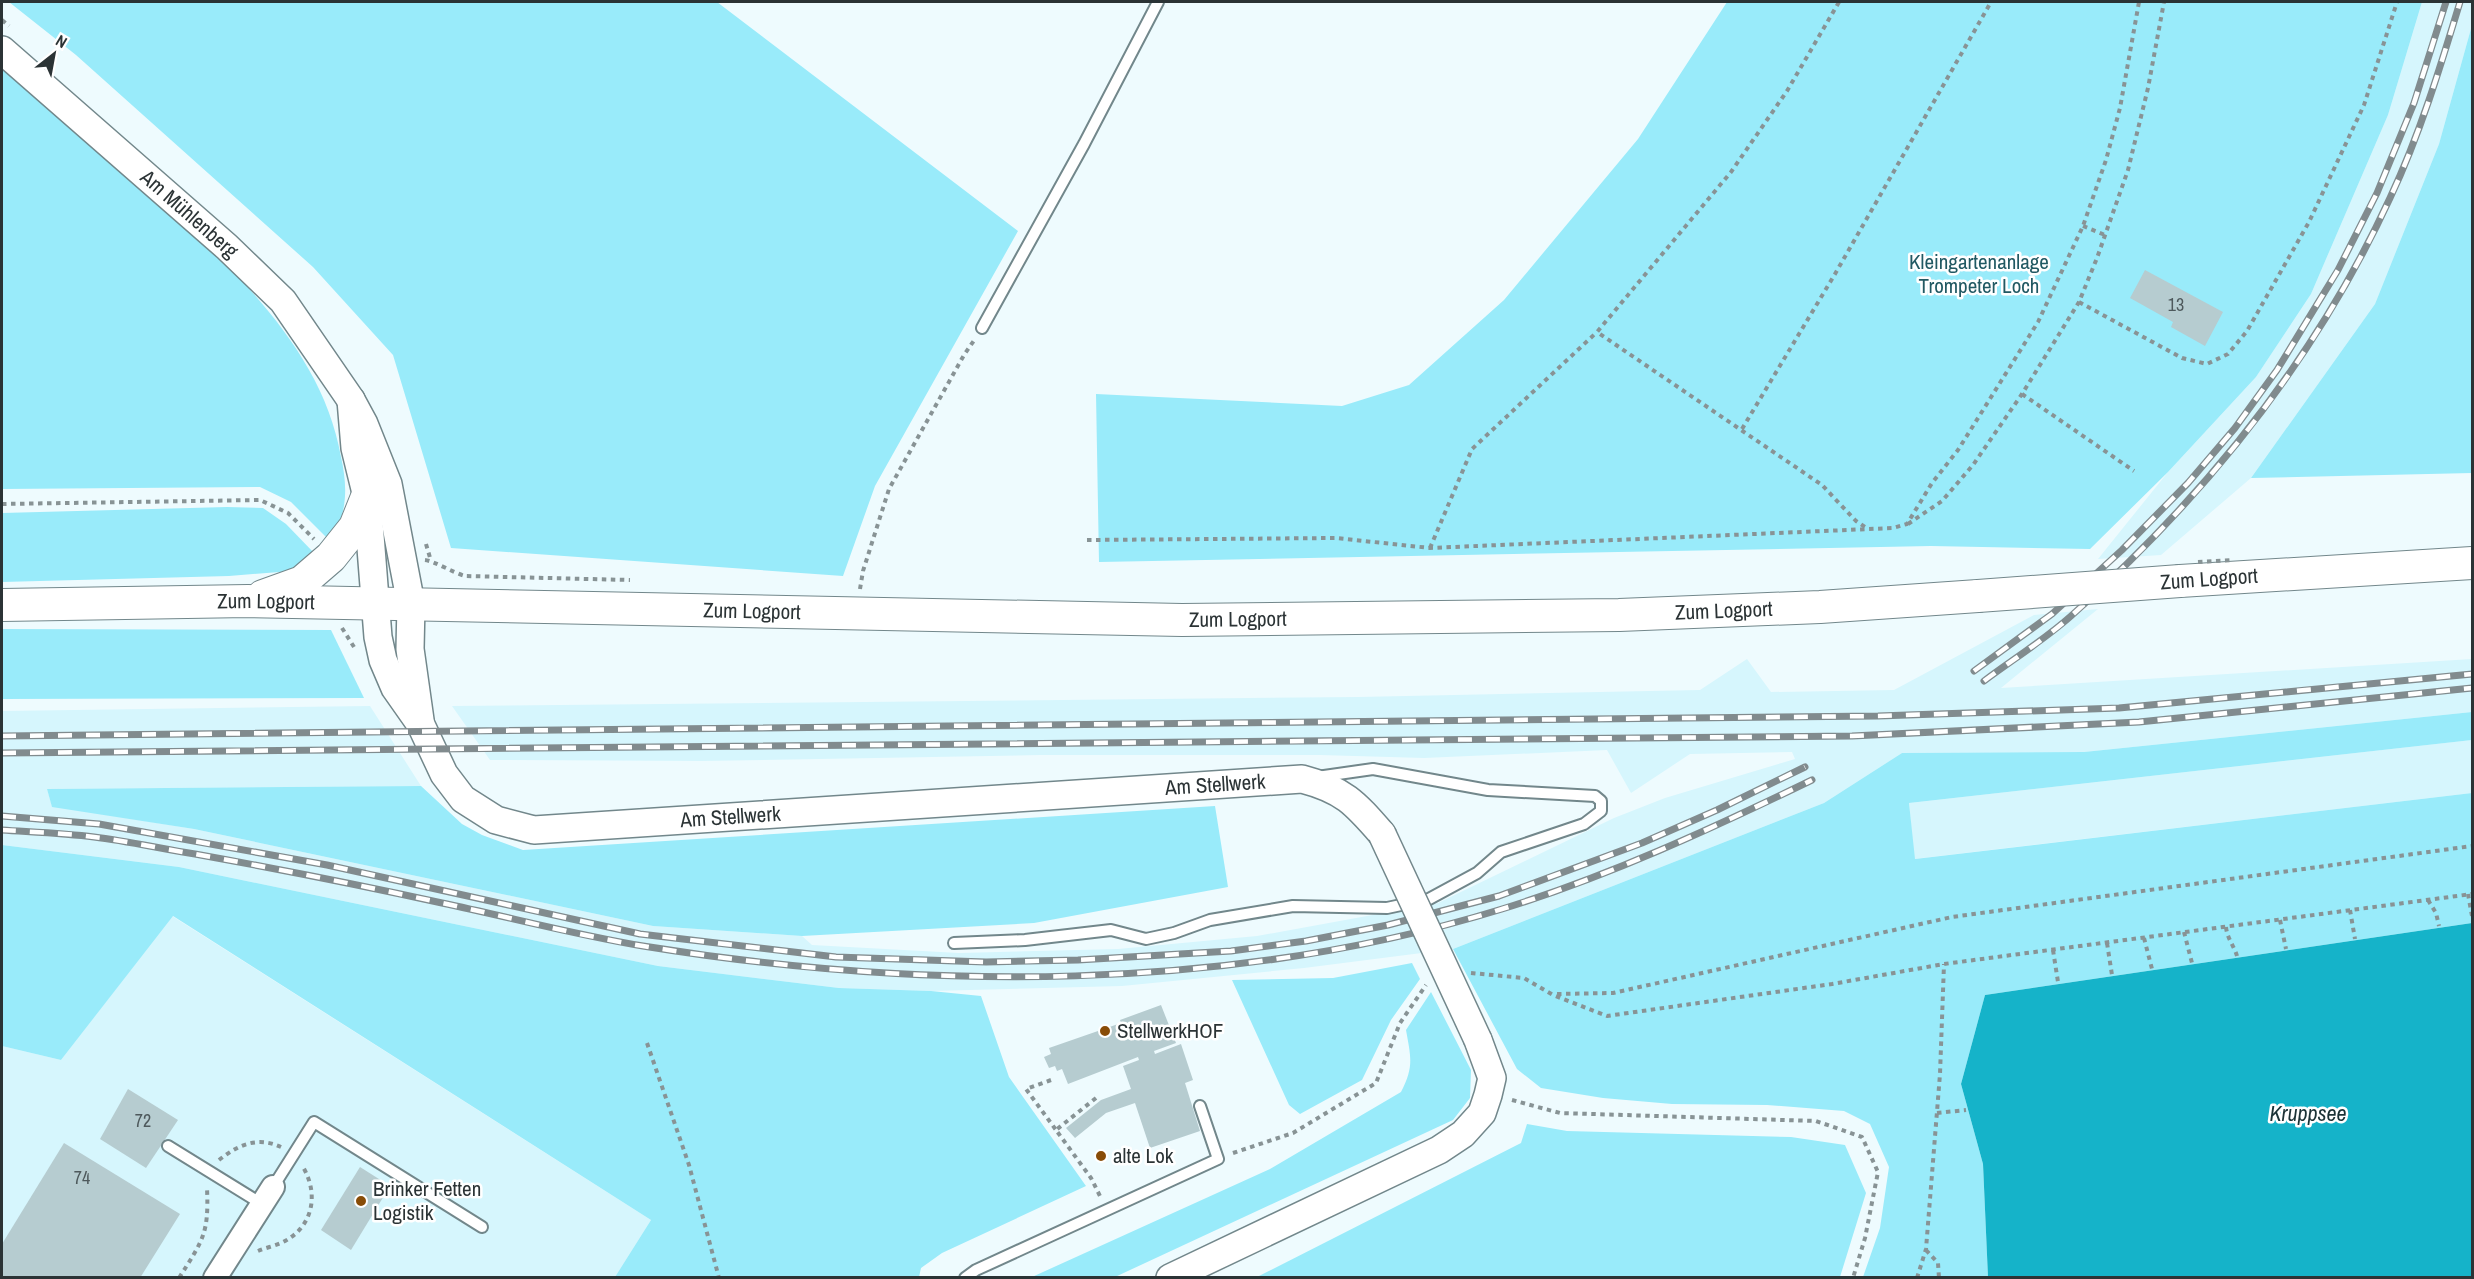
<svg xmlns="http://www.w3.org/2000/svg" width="2474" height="1279" viewBox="0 0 2474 1279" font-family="'Archivo Narrow',sans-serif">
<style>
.built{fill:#d6f6fd}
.green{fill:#99ebfa}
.water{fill:#15b3c9}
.building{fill:#b6ccd0}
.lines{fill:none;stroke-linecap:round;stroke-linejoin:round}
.service-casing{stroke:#72878b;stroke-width:14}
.minor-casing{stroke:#72878b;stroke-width:26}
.tertiary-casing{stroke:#72878b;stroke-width:30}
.secondary-casing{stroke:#72878b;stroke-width:34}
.path{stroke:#889395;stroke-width:4;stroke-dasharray:4.5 4.5;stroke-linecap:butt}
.service{stroke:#fff;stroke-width:10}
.minor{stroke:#fff;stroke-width:22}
.tertiary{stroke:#fff;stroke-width:27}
.secondary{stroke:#fff;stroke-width:32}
.rail-casing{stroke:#818b8e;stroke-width:7}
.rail{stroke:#fff;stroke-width:4.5;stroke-dasharray:14;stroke-linecap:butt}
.tertiary-bridge-casing{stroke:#72878b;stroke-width:30;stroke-linecap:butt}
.secondary-bridge-casing{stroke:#72878b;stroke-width:34;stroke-linecap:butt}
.path-bridge{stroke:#889395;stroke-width:4;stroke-dasharray:4.5 4.5;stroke-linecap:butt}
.tertiary-bridge{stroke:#fff;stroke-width:27}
.secondary-bridge{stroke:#fff;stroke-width:32}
.poi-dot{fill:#884c07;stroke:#fff;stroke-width:2}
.labels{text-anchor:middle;stroke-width:5;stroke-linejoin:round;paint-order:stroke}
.number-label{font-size:18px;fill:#4e595c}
.street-label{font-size:21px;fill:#2b3335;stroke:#fff}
.park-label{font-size:21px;fill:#215963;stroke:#fff}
.poi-label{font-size:21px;fill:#2b3335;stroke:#fff;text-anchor:start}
.water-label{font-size:22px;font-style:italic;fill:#1c3337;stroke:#fff}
</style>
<rect width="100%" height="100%" fill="#eefbfe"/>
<g class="built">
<polygon points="2422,2 2472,2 2472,25 2439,144 2375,304 2251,478 2161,555 2098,559 2168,472 2256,377 2311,294 2388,115"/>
<polygon points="2098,609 2001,688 2472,659 2472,712 2084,752 1902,753 1824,803 1453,949 1304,968 1122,986 931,991 839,988 658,966 179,867 2,845 2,711 370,706 421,786 47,789 52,806 194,829 653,926 802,936 812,945 959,953 1118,949 1257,936 1438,903 1614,818 1665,798 1795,759 1792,752 1690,754 1631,793 1607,750 1424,758 1320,755 1040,755 701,761 490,760 452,706 1358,697 1700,690 1747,659 1771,692 1894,690 2034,615"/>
<polygon points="2472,740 2472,793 1914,859 1909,803"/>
<polygon points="172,916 651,1220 615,1277 2,1278 2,1046 61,1060"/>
</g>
<g class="green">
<polygon points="9,2 717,2 1018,231 875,486 843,576 451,548 393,355 313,267 76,55"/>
<polygon points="1727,2 2422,2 2388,115 2311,294 2256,377 2168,472 2090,549 1931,546 1099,562 1096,394 1342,406 1409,385 1504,300 1638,139"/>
<polygon points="2472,25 2472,473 2251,478 2375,304 2439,144"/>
<path d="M2,63L215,253C272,310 327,375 341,457C345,475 347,493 343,511C341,521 333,531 329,540L291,502L260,487L2,489Z"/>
<polygon points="227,507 263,508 286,524 316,555 292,571 229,576 2,582 2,513"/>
<polygon points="2,629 331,630 364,698 2,699"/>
<polygon points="2472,712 2472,740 1909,803 1915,859 2472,793 2472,923 1985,995 1961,1084 1983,1164 1988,1277 1863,1277 1880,1228 1889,1167 1870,1124 1844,1111 1767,1105 1672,1104 1603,1098 1541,1088 1517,1069 1453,949 1824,803 1902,753 2084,752"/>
<polygon points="421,786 462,824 482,835 523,850 1215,806 1228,887 1034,923 802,936 653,926 194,829 52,807 47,789"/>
<polygon points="2,845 179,867 658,966 839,988 931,991 981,996 1009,1077 1086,1186 942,1253 921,1268 919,1277 615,1277 651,1220 173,916 61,1060 2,1046"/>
<polygon points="1412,963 1420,979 1391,1020 1362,1080 1300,1114 1289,1105 1232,980 1333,978"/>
<path d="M1431,992L1471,1070L1470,1098L1453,1120L1115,1277H1032L1270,1169L1401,1092C1414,1067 1411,1058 1406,1030Z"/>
<polygon points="1527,1124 1567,1131 1791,1137 1845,1145 1866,1193 1840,1277 1257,1277 1521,1143"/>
</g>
<polygon class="water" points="2472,923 2472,1277 1988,1277 1983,1164 1961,1084 1985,995"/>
<g class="building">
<polygon points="2145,270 2223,312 2205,346 2171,327 2173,322 2130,298"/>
<polygon points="1161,1005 1176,1043 1154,1051 1155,1054 1181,1044 1193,1080 1185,1083 1200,1131 1150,1148 1135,1103 1106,1113 1075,1138 1066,1128 1101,1100 1131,1089 1123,1066 1139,1060 1138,1057 1068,1084 1062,1069 1057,1071 1055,1066 1049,1068 1044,1057 1051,1054 1049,1048 1121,1023 1120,1020"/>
<polygon points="128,1089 178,1120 146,1168 100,1139"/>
<polygon points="64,1143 180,1214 140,1278 2,1278 2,1244"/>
<polygon points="360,1167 390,1186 351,1250 321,1230"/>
</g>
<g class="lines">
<defs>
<g id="service">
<polyline points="982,328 1084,144 1158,2"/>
<polyline points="954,943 1025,940 1111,930 1146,939 1174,933 1210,920 1293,906 1387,908 1429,899 1477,873 1501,852 1584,824 1601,811 1601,801 1595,796 1488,790 1373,769 1317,777"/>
<polyline points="168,1146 262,1204"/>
<polyline points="273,1187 314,1122 482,1227"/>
<polyline points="965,1278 976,1270 1218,1159 1200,1106"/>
</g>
<polyline id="minor" points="215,1278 273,1187"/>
<g id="tertiary">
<path id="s1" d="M2,50L227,247L283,301L351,400L364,424L388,484L411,604L410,649L420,720"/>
<path id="s2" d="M351,400L355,448L367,497L378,637L383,660L395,688L421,725L444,774L463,799L496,820L534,830L1302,779C1344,790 1355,803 1382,834"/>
<polyline points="1170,1278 1439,1150 1463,1134 1482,1113 1488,1095 1492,1078 1478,1040"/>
</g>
<g id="secondary">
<polyline points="2180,581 2472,563"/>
<polyline points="263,596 302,582 331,557 355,527 367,497"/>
<path id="s3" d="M2,605L248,601L1182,620L1619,615L1820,607L1978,596"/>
</g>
</defs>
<use href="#service" class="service-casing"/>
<use href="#minor" class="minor-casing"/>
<use href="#tertiary" class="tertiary-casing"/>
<use href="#secondary" class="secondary-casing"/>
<g class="path">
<polyline points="1839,2 1787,91 1731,172 1597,332 1822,485 1856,521 1868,529"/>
<polyline points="2,20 9,26"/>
<polyline points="2083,226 2105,235"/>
<polyline points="2079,302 2182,358 2207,364 2228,354 2247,331 2309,222 2364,105 2397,2"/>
<polyline points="2022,394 2134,471"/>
<polyline points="1742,429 1835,274 1991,2"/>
<polyline points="2,504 260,500 288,513 314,539"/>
<polyline points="1908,524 1942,501 1973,465 2022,394 2079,302 2097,258 2128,170 2148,88 2164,2"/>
<polyline points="1087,540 1336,538 1430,548 1893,528 1907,524 1932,483 1958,450 2038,322 2083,226 2106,160 2120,108 2139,2"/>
<polyline points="426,544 431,561"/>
<polyline points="1430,548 1472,449 1597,332"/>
<path d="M425,560C434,561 454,573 465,576L630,580"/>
<polyline points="860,589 863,571 889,489 964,355 975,339"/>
<polyline points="342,628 354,647"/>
<polyline points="2468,894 2472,916"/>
<polyline points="2428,900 2436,913 2439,926"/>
<polyline points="2350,910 2355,939"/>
<polyline points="2280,920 2286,949"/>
<path d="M2226,927C2227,938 2234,946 2237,956"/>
<polyline points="2184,932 2192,963"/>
<polyline points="2144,938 2152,969"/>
<polyline points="2107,943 2112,975"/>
<polyline points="2053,950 2058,982"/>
<polyline points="1471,973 1524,978 1553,995 1607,1016 1832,984 1944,964 2472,894"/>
<polyline points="1557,994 1613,993 1952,917 2472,846"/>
<polyline points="647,1043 689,1165 719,1278"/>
<polyline points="1051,1080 1026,1089 1056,1130"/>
<polyline points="1096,1098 1056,1130 1091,1178 1100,1196"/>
<polyline points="1512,1100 1560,1113 1816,1121 1862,1137 1878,1172 1865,1238 1853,1278"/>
<polyline points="1937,1113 1966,1110"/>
<polyline points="1233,1153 1293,1133 1376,1083 1400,1023 1426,985"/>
<path d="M219,1160C238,1145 257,1136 281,1147"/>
<polyline points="1926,1250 1938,1263 1939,1278"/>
<path d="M258,1251C265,1248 274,1246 281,1243C312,1229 320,1196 303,1167"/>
<path d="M179,1278C203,1240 209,1234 207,1188"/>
<polyline points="1917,1278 1926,1249 1940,1074 1944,964"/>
</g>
<use href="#service" class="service"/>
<use href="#minor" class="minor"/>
<use href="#tertiary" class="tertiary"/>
<use href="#secondary" class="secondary"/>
<defs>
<g id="rail">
<polyline points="1974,671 2052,614 2122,550 2188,483 2235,428 2277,370 2338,270 2377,193 2414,103 2446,2"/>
<path d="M1984,681C2012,660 2044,640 2071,616C2205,497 2315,361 2390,198C2420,134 2440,68 2460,2"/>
<polyline points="2,736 1878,716 2119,708 2472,674"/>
<polyline points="2,753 1852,736 2139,722 2472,688"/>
<polyline points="2,816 99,824 327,865 640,934 836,957 986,962 1078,960 1231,951 1306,941 1388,925 1499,896 1642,843 1717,810 1805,767"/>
<path d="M2,830C32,832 64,833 94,837C128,841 162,849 195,854C278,869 360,885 442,903C509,917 576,935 643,946C922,991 1230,993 1502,909C1609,876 1711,829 1812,780"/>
</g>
</defs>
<use href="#rail" class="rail-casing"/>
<use href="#rail" class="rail"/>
<defs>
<polyline id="tertiary-bridge" points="1382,834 1478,1040"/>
<polyline id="secondary-bridge" points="1978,596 2180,581"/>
</defs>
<use href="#tertiary-bridge" class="tertiary-bridge-casing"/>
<use href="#secondary-bridge" class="secondary-bridge-casing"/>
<polyline class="path-bridge" points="2198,562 2232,560"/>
<use href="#tertiary-bridge" class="tertiary-bridge"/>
<use href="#secondary-bridge" class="secondary-bridge"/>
</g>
<g class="poi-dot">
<circle cx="1105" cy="1031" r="6"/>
<circle cx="1101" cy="1156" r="6"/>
<circle cx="361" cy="1201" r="6"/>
</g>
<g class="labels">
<g class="number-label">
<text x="2176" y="311">13</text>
<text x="143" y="1127">72</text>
<text x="82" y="1184">74</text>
</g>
<g class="street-label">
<text dy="7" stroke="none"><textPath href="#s1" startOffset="249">Am Mühlenberg</textPath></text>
<text transform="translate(2209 579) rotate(-4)" y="7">Zum Logport</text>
<text dy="7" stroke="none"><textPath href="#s3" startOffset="264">Zum Logport</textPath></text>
<text dy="7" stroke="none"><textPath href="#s3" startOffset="1722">Zum Logport</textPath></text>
<text dy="7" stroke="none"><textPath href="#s3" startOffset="750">Zum Logport</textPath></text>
<text dy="7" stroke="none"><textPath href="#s3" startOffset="1236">Zum Logport</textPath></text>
<text dy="7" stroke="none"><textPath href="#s2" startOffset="1185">Am Stellwerk</textPath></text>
<text dy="7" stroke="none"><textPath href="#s2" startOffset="699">Am Stellwerk</textPath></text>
</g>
<g class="park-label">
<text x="1979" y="269">Kleingartenanlage<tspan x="1979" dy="24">Trompeter Loch</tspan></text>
</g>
<g class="poi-label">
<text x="1117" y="1038">StellwerkHOF</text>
<text x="1113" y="1163">alte Lok</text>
<text x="373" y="1196">Brinker Fetten<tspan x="373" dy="24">Logistik</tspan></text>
</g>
<g class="water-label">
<text x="2308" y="1121">Kruppsee</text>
</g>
</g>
<rect width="2474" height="1279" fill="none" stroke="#2b3335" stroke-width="6"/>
<g transform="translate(54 54) rotate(31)" stroke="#ffffff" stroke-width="4.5" paint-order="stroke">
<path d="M0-4.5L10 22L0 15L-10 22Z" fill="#2b3335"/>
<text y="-9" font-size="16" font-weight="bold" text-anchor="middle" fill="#2b3335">N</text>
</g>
</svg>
